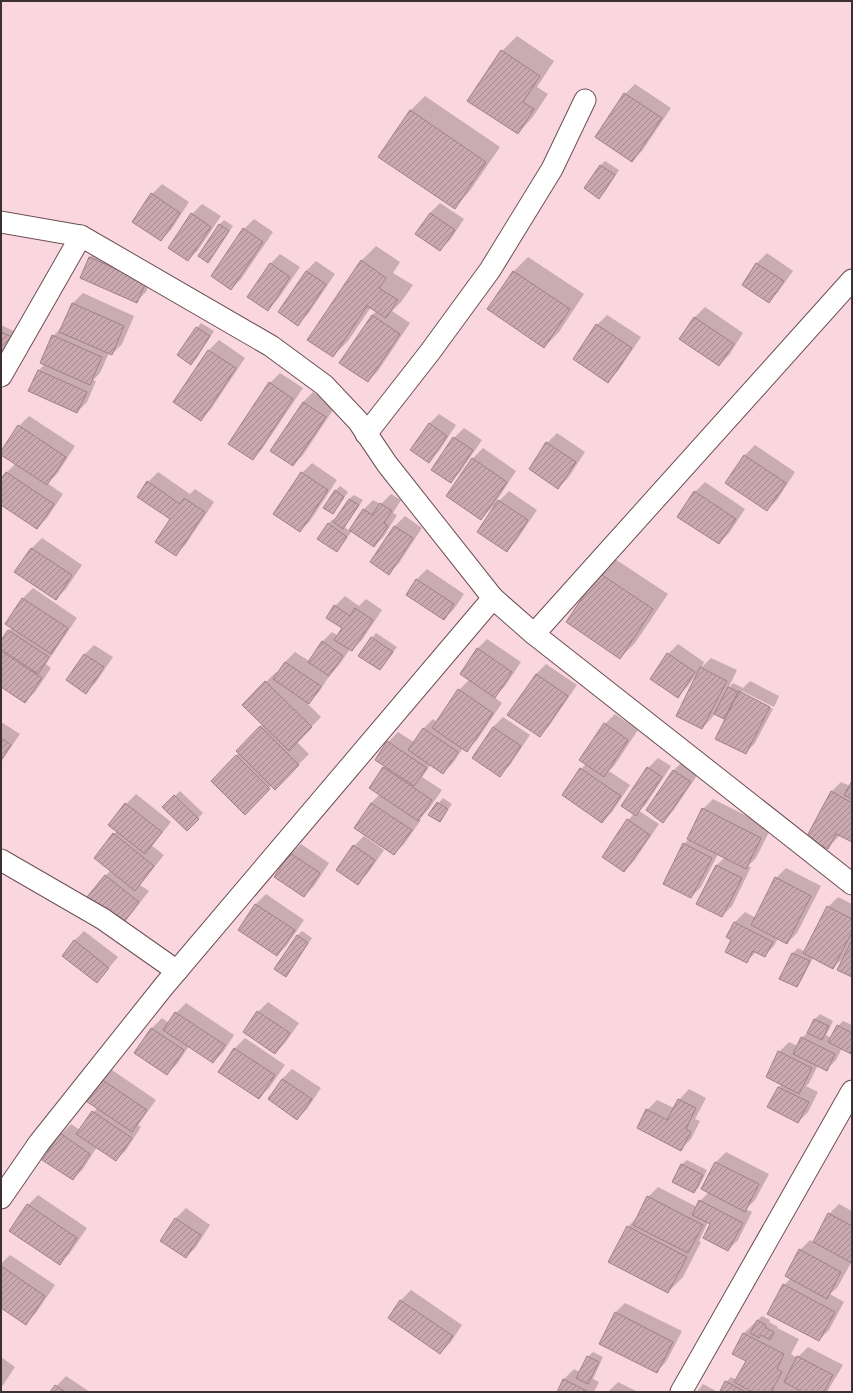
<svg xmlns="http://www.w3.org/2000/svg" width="853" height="1393" viewBox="0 0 853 1393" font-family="Barlow,sans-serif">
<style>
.shadow{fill:#0003}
.building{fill:url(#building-hatch);stroke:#a18188}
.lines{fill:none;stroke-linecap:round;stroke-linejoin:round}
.street-casing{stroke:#6c4f56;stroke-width:23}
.street{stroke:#fff;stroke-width:21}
</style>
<defs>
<pattern id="building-hatch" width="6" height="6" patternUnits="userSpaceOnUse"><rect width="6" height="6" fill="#caa8af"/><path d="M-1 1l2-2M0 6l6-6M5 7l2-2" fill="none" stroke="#a5898f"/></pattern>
</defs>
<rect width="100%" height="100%" fill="#fad7de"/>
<g class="shadow">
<polygon points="517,36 554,61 537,87 548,94 532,118 518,133 502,51"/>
<polygon points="635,84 671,108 642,151 632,161 625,94"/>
<polygon points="425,96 500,147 469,192 455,207 410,111"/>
<polygon points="605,161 619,170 604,193 599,197 601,165"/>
<polygon points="162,184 189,202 171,230 161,240 152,194"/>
<polygon points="440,203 464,219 450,240 440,250 430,213"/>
<polygon points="202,204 221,216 198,250 188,260 192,214"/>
<polygon points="254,219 273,232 241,279 231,289 244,229"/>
<polygon points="224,220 233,226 212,257 208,262 219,225"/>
<polygon points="376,246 400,262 393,273 413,285 401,302 392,311 410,323 378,371 368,381 341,363 372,315 377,311 371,307 348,341 333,356 361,261"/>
<polygon points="100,247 155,272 146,292 136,302 81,277 90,257"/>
<polygon points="767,253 793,271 778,292 768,302 743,285 757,263"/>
<polygon points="280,254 300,267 278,299 268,309 270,264"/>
<polygon points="528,257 584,294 559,332 544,347 513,272"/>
<polygon points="316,261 335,274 308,314 298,324 306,271"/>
<polygon points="83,293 134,316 122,344 112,354 109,353 100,373 93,380 96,381 87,402 77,412 30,390 39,370 45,364 53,336 63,326 73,303"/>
<polygon points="705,307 743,333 729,355 719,365 680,339 695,317"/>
<polygon points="607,315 641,337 618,371 608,381 575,358 597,325"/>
<polygon points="201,323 214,331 196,359 191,363 197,328"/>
<polygon points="1,325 16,332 1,350"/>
<polygon points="219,340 245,358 211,409 201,419 174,402 209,350"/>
<polygon points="280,373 303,388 262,449 252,459 270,383"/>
<polygon points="313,392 335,407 303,455 293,465 303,402"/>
<polygon points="439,414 456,425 439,451 429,461 429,424"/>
<polygon points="29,416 75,446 57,474 47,483 63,494 47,518 37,528 1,503 1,481 7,472 16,463 1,453 19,426"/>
<polygon points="464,428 482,440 460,472 450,482 432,469 454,438"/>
<polygon points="557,433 585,452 568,478 558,488 547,443"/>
<polygon points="755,445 795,472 777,500 767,510 726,483 745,455"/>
<polygon points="483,448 516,471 495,503 496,504 509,491 537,510 516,541 506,551 495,506 494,505 481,519 473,458"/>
<polygon points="312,463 337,480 310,521 300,531 302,473"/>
<polygon points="158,472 190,494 195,489 214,502 186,544 176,554 172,518 148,482"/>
<polygon points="705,482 745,509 729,533 719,543 695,492"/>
<polygon points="340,486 348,492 337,508 332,513 335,491"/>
<polygon points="391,494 401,500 393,513 397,515 384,536 374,546 352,531 337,551 328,524 333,519 335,521 349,499 354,495 363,500 344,527 350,531 363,510 373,500 381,504"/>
<polygon points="405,516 422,528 399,563 389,573 371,562 395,526"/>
<polygon points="42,538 82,565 66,589 56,599 16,572 32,548"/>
<polygon points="615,559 668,594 635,643 620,658 600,573"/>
<polygon points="427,569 464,594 454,609 444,619 407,595 417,579"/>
<polygon points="33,588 77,618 46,664 51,668 35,692 25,702 1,686 1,642 12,627 6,623 23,598"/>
<polygon points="345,596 359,606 366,599 382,610 362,640 352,650 350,649 339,665 330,675 319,692 308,704 321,717 297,742 309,754 275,788 272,785 245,813 212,781 239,753 237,751 263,724 243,705 276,672 278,674 285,662 295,652 309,661 322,642 332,632 338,636 343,628 335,606"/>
<polygon points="376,633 397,647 380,669 372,638"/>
<polygon points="487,639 521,662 505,686 494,697 502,703 477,740 467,750 463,748 453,763 443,773 431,764 422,777 442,790 428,810 419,819 421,820 404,844 394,854 371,803 380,794 383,768 386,766 376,759 388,742 398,732 414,742 423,729 433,719 437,722 459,690 470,679 477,649"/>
<polygon points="678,644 704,662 702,667 711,658 737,670 728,689 733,683 743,688 750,681 779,696 774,707 742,691 742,693 773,709 755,743 745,753 728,714 724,718 715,713 712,718 702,728 699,672 698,671 688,686 678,696 668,654"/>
<polygon points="94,645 113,657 96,682 86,692 84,655"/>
<polygon points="546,664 577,685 549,726 539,736 536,674"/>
<polygon points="615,714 638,730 614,766 609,771 630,785 612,812 602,822 581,769 586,764 605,724"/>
<polygon points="503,717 530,735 510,765 500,775 493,727"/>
<polygon points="1,722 20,734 1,762"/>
<polygon points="658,758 671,766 646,804 639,811 659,824 634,861 624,871 628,820 634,814 623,806 648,768"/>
<polygon points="684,760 700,771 673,811 663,821 647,810 674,770"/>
<polygon points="841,782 850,786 852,783 852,841 840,835 828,848 831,792"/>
<polygon points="180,791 203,813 187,830 164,807"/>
<polygon points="136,794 171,822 152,846 164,855 140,885 149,891 132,913 122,923 105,876 111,870 114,834 117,831 126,804"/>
<polygon points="443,798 452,804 440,821 430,814"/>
<polygon points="713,799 771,828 756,858 748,866 751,867 732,906 722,916 697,904 717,865 725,857 718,854 701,887 691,897 684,844 689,839 703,809"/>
<polygon points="364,836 384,850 368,873 358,883 354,846"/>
<polygon points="301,844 329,863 314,886 304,896 291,854"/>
<polygon points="786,868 821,886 797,933 787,943 778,938 774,946 764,956 756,952 746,962 732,940 735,922 745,912 756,918 776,878"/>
<polygon points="266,894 304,920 287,945 277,955 239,929 256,904"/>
<polygon points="838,897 852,904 852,976 845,956 833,968 813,958 801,981 797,986 780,978 793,953 798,948 805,952 828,907"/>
<polygon points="84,931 118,957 97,982 74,941"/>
<polygon points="302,931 312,938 290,971 285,976 297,936"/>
<polygon points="268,1002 299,1023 285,1043 275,1053 258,1012"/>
<polygon points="186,1003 234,1035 223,1052 213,1062 189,1046 177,1064 167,1074 136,1052 152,1028 162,1018 169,1023 176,1013"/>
<polygon points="820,1014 833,1021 826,1035 831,1038 838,1026 843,1021 852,1025 852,1051 851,1053 842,1048 836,1060 826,1070 818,1065 809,1083 806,1086 818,1092 808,1112 798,1122 769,1107 779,1087 782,1084 767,1076 779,1052 789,1042 798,1046 802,1038 809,1031 815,1019"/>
<polygon points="245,1038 285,1065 269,1088 259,1098 219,1072 235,1048"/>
<polygon points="292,1069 321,1088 307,1109 297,1119 269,1099 282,1079"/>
<polygon points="112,1070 156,1100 138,1125 141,1127 126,1150 116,1160 97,1147 83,1169 73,1179 61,1134 71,1124 80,1130 97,1108 102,1080"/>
<polygon points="689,1089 706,1098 695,1119 700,1121 691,1139 681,1149 647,1110 657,1100 674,1108 679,1100"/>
<polygon points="726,1152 769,1174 755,1200 746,1209 752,1212 738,1240 728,1250 712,1223 708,1222 699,1241 701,1242 683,1277 668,1292 628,1227 638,1216 648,1197 658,1187 697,1207 700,1201 709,1192 702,1189 716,1162"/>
<polygon points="687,1160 707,1170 699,1187 694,1192 673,1181 682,1164"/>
<polygon points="38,1195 87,1228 69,1254 59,1264 28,1205"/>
<polygon points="839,1204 852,1211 852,1261 837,1288 830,1294 844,1302 829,1330 819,1340 784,1285 791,1278 800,1250 810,1240 814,1242 829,1214"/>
<polygon points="186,1208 210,1225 196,1247 186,1257 161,1240 176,1218"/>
<polygon points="10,1255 55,1285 36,1313 26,1323 1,1307 1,1264"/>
<polygon points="411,1290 462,1325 450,1343 440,1353 389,1318 401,1300"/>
<polygon points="625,1303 682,1331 666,1362 656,1372 615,1313"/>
<polygon points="762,1316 770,1320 769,1322 778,1327 777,1328 799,1339 791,1354 797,1358 808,1347 843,1365 827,1392 805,1392 801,1390 800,1392 754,1392 751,1390 750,1392 723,1392 726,1382 731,1377 737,1380 747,1360 733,1353 744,1333"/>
<polygon points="593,1352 603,1357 593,1379 599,1382 594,1392 558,1392 564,1379 574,1369 580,1372 588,1357"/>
<polygon points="1,1357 15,1367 1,1388"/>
<polygon points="66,1376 90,1392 51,1392"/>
<polygon points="618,1382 638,1392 608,1392"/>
<polygon points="703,1384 718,1392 697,1392"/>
</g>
<g class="building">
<polygon points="501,50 540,76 523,102 534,109 518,134 467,101"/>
<polygon points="624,93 662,118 632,162 595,137"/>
<polygon points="410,110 486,162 455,209 378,157"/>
<polygon points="600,165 615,175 599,199 584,188"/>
<polygon points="151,193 180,213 161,241 132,222"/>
<polygon points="191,213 211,227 188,261 168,248"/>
<polygon points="430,213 455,230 440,251 415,234"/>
<polygon points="219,224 229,231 208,263 198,256"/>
<polygon points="243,228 263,242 231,290 211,276"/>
<polygon points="89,257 146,282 137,303 80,278"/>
<polygon points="361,260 386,278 379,288 398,300 386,318 367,306 333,357 307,340"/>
<polygon points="270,263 290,277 268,311 247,297"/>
<polygon points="756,263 784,281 769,303 742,285"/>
<polygon points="306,271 326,284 298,326 278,312"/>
<polygon points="513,271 570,309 544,348 487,309"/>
<polygon points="72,303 124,326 112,355 59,332"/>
<polygon points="372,315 400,334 368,382 339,363"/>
<polygon points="694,317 734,344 719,366 679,339"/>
<polygon points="596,324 632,348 608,383 573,359"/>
<polygon points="196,327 210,336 191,365 177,355"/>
<polygon points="1,332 12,337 5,353 1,351"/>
<polygon points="52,335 102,357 90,385 40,363"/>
<polygon points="208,350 236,368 201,421 173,402"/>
<polygon points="38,370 87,392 77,413 28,391"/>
<polygon points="269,382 293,399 253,460 228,444"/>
<polygon points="303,402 326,417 293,466 270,451"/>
<polygon points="429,423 447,436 429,463 410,450"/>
<polygon points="18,425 66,457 47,485 1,455 1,451"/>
<polygon points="453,437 473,450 451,483 431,470"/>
<polygon points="546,442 576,462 558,489 529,469"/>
<polygon points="744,455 786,483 767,511 725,483"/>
<polygon points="472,458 507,482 481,520 446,496"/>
<polygon points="6,472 54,504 37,529 1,505 1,479"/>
<polygon points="301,472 328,490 300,532 273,514"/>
<polygon points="147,481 180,504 184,498 205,512 176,556 155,542 170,519 137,497"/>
<polygon points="335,490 344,497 333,514 323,508"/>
<polygon points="694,491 736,519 719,544 677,517"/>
<polygon points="349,499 359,505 343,529 333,522"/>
<polygon points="498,500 528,520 507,552 477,532"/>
<polygon points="380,503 392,511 384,523 388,526 374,547 349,530 363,509 372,515"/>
<polygon points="328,523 347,537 337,552 317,539"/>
<polygon points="394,526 413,538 389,575 370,562"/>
<polygon points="31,548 72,575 56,600 14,572"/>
<polygon points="599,573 653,609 620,659 566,622"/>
<polygon points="416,579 454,604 444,620 406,595"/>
<polygon points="22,598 68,628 51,654 5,624"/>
<polygon points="334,605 350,616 355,608 373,620 352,651 334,640 342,628 326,618"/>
<polygon points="8,630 49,657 38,674 1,649 1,640"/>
<polygon points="371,637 393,652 380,670 358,656"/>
<polygon points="322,641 343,656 329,676 308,662"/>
<polygon points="477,648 512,672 495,698 460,674"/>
<polygon points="1,651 42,678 25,703 1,687"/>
<polygon points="667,653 695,672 678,698 650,679"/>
<polygon points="84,654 104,667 86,694 66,680"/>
<polygon points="285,662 321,686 309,704 273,679"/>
<polygon points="700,667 727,681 702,729 676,716"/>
<polygon points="536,674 568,696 540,737 507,715"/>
<polygon points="265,681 312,727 289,751 242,705"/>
<polygon points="728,687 738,692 724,719 714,714"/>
<polygon points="458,689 493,713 467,752 432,728"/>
<polygon points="739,691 770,707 746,754 715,739"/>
<polygon points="604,723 628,740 604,777 579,760"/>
<polygon points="260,726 299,765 275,790 236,751"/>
<polygon points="493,727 521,746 500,777 472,758"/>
<polygon points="423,728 458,752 443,774 408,750"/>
<polygon points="1,738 11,745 1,760"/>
<polygon points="387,741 427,768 414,786 375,760"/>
<polygon points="236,755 270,789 245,815 211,781"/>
<polygon points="383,767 432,800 418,821 369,788"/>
<polygon points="647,767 662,777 636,816 621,806"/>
<polygon points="580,768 621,796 602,823 562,795"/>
<polygon points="673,770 691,782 663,823 646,810"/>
<polygon points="852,781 852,799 844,795"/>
<polygon points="831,791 852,803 852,842 836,834 828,849 806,838"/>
<polygon points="174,795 199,819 187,831 162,807"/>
<polygon points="437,802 448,809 440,822 428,815"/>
<polygon points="125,803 162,832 145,854 108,825"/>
<polygon points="371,803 412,830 394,855 354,828"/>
<polygon points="702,808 761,838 746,869 687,839"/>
<polygon points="627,819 650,835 624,872 602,857"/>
<polygon points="113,833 154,866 135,891 94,858"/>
<polygon points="683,843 712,858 691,898 663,884"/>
<polygon points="353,845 375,860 358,885 336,870"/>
<polygon points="290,853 320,873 304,897 274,877"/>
<polygon points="716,865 742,878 722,917 696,904"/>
<polygon points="105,875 139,902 122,925 87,897"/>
<polygon points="775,877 811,896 787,944 751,925"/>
<polygon points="255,904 295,930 277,956 238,930"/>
<polygon points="827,906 852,919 852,932 833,969 803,953"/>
<polygon points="734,922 773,942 765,957 753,951 747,963 725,952 731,940 726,937"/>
<polygon points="297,935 308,943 286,977 274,969"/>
<polygon points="74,940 109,968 97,983 62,956"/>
<polygon points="852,940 852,977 837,970"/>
<polygon points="792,953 810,961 797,987 779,979"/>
<polygon points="257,1011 290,1033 275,1054 243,1032"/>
<polygon points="175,1012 225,1045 213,1063 163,1030"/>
<polygon points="814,1019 829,1026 822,1040 807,1033"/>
<polygon points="837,1025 852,1033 851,1054 828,1042"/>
<polygon points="151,1028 184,1050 167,1075 134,1053"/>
<polygon points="801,1037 835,1054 827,1071 793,1054"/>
<polygon points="234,1048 275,1075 259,1099 218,1072"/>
<polygon points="778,1051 812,1068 799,1094 766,1077"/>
<polygon points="101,1079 147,1110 132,1132 86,1101"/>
<polygon points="282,1079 312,1099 297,1120 268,1099"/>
<polygon points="778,1087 809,1102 798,1123 767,1107"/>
<polygon points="678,1099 696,1108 686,1129 691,1132 681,1151 637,1128 646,1109 667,1120"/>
<polygon points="92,1111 132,1138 116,1161 76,1134"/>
<polygon points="60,1133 90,1154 73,1180 42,1160"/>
<polygon points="715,1162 759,1184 745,1212 701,1189"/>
<polygon points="681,1164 703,1175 694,1193 672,1182"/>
<polygon points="647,1196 703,1225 688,1253 633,1225"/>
<polygon points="699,1200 743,1223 728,1251 703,1238 710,1224 692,1215"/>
<polygon points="27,1204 77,1238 60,1265 9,1231"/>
<polygon points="828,1213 852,1226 852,1263 813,1242"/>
<polygon points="175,1218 201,1235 186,1258 160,1241"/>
<polygon points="627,1226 687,1257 668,1293 608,1262"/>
<polygon points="799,1249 841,1272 827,1299 785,1276"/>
<polygon points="1,1266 45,1296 26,1325 1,1308"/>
<polygon points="783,1284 835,1312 819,1341 767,1314"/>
<polygon points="400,1300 453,1336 440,1354 388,1318"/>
<polygon points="615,1312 673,1342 657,1373 599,1344"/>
<polygon points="757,1320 766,1325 765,1327 774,1332 770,1340 761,1335 759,1338 750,1333"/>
<polygon points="743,1333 784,1354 777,1369 782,1372 772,1390 775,1392 752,1392 734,1382 746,1361 732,1354"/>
<polygon points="587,1356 599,1362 588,1384 576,1378"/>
<polygon points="797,1356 833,1375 824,1392 802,1392 784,1382"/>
<polygon points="563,1379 589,1392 557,1392"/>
<polygon points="725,1381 746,1392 721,1392 720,1391"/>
<polygon points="55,1385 65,1392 50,1392"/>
</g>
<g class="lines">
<defs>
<g id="street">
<polyline points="1,222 81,236 271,346 324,385 358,421 387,464 493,598"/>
<polyline points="1,376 81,236"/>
<polyline points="366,434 430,352 490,270 552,169 585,100"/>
<polyline points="534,634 852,280"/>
<polyline points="1,860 103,919 177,971"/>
<polyline points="1,1198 39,1143 164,986 493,598 534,634 852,884"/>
<polyline points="681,1392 852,1091"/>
</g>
</defs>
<use href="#street" class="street-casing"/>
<use href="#street" class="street"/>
</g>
<rect width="853" height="1393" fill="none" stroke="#3d3032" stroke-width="4"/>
</svg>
